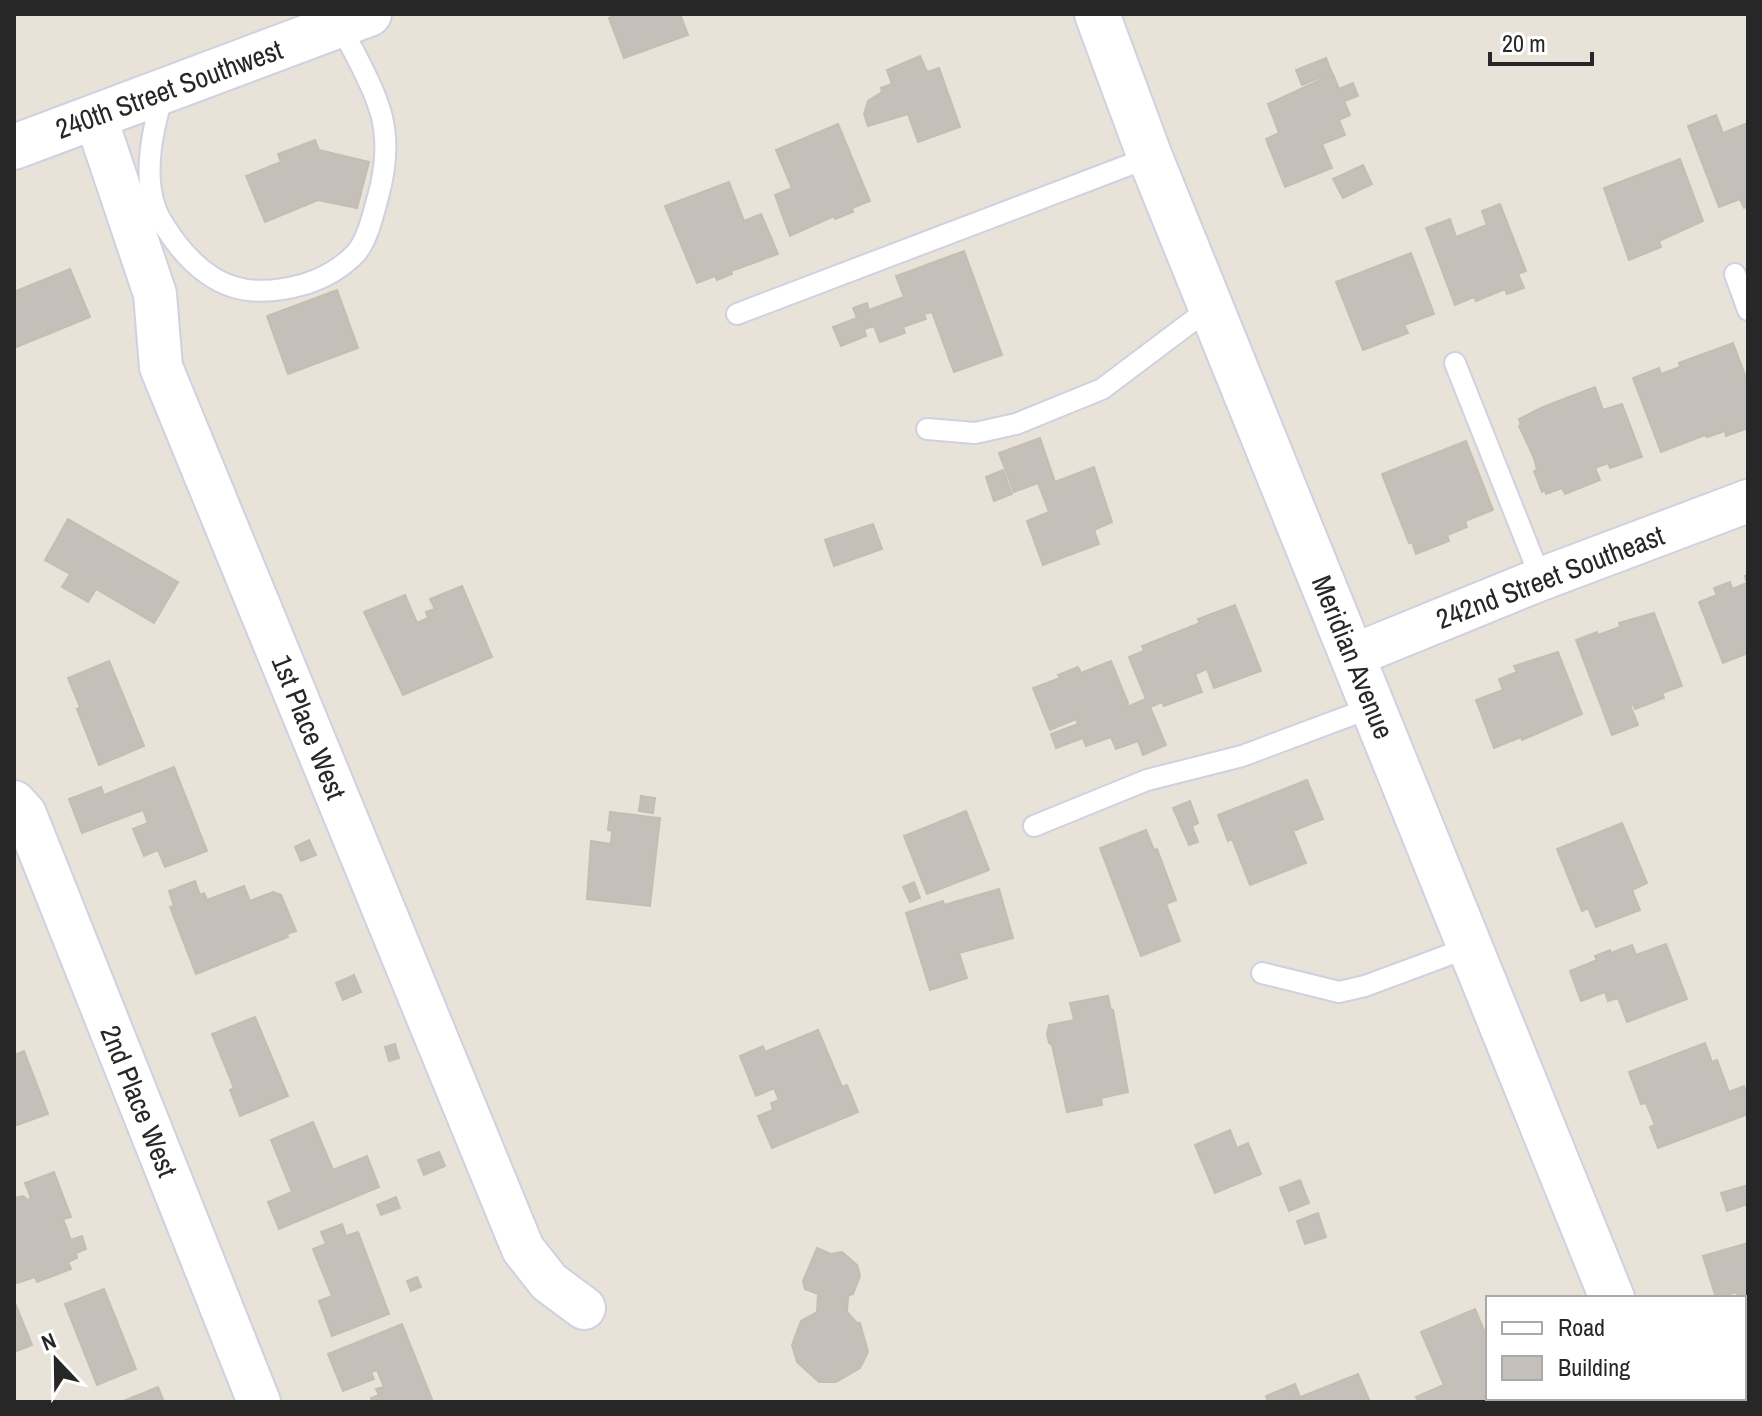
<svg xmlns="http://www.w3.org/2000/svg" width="1762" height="1416" viewBox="0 0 1762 1416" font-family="'Archivo Narrow',sans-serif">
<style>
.building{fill:#c4bfb8;stroke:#c4beb2;stroke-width:2}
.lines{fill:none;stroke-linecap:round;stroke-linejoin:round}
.service-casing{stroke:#ced1e0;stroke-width:24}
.minor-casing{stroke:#ced1e0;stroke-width:46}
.tertiary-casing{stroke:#ced1e0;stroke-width:48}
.secondary-casing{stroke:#ced1e0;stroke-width:48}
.service{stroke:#fff;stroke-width:20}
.minor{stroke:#fff;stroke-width:42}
.tertiary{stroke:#fff;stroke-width:44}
.secondary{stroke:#fff;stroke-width:44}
.labels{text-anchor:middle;stroke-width:6;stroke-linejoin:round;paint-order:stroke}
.street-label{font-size:28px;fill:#272727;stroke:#fff}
</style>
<rect width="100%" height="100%" fill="#e9e2d8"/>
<g class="building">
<polygon points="619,14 680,14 688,35 624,58 609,18"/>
<polygon points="920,56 927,72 939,68 960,127 918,142 908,114 868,126 864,114 868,101 882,92 881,88 892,84 887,70"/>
<polygon points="1326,58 1332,73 1302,85 1296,70"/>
<polygon points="1333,74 1339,89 1353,83 1358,96 1344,101 1350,115 1339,120 1345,135 1322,144 1332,168 1285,187 1266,139 1279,133 1268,104"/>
<polygon points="1716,115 1723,133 1748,123 1748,206 1744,208 1740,199 1719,207 1688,126"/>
<polygon points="838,124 870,201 852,208 853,212 835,219 834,216 790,236 775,195 792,188 776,150"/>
<polygon points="315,140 319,150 369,162 357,208 318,200 265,222 246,176 281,162 278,154"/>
<polygon points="1680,159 1703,221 1659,241 1661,247 1629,260 1604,188"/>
<polygon points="1363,165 1372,184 1343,198 1333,179"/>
<polygon points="729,182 744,221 761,214 778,254 731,271 732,274 717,280 715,276 697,283 665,206"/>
<polygon points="1500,204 1526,271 1518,274 1524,288 1507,294 1505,289 1476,301 1474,297 1455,305 1426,228 1450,219 1456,237 1487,225 1482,211"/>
<polygon points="964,251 1002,355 954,372 932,312 924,314 926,319 903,327 905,333 880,342 874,326 864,329 866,336 841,346 833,327 857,318 853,308 867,303 869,310 904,297 896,276"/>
<polygon points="1411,253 1434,314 1404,325 1408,333 1363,350 1336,282"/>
<polygon points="70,269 90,317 14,348 14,292"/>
<polygon points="337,290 358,348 288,374 267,316"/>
<polygon points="1733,343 1748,383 1748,428 1726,436 1725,431 1707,437 1705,435 1661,452 1633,378 1659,368 1661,374 1680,367 1679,363"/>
<polygon points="1595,387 1603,410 1622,404 1642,457 1610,468 1608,463 1595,468 1600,480 1565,494 1562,488 1546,494 1545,490 1542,492 1534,471 1537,470 1534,458 1519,426 1521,425 1519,419 1543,407"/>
<polygon points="1040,438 1055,482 1094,467 1112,522 1094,530 1099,544 1043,565 1027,521 1049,512 1038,483 1014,492 999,453"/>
<polygon points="1466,441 1493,510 1465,521 1467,527 1447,535 1449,541 1416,554 1412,542 1409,543 1382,474"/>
<polygon points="1003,470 1012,494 994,501 986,477"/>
<polygon points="68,519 178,582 154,623 96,589 88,602 62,587 70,574 45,560"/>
<polygon points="873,524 882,549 834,566 825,540"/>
<polygon points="1748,575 1748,653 1723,663 1699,602 1717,595 1714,588 1730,582 1732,589 1747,583 1745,576"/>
<polygon points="462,586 492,657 403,695 364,612 405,595 417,623 428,618 426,612 435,609 430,599"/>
<polygon points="1235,605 1261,671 1214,688 1207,669 1195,674 1202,692 1164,706 1162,702 1150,707 1166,745 1143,755 1138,741 1116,749 1111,737 1086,746 1083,738 1056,748 1051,734 1078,724 1076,719 1050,730 1033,688 1060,678 1058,675 1078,667 1081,673 1111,661 1128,703 1127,707 1146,699 1129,657 1144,651 1142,646 1200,623 1198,619"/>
<polygon points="1654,613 1682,686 1662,693 1664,698 1635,709 1633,704 1630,705 1638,725 1612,735 1576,640 1597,632 1598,635 1620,627 1619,623"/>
<polygon points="1558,652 1582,714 1522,740 1521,737 1494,748 1476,700 1503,690 1499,679 1517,672 1514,666"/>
<polygon points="109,661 144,746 99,765 77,709 80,707 68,678"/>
<polygon points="174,767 207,851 165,867 158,850 144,856 133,829 148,823 143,810 82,833 69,799 101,787 104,795"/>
<polygon points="1307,780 1323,819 1293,831 1306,863 1250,885 1232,839 1228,841 1218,815"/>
<polygon points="641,796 655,798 653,813 639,811"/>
<polygon points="1190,801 1198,823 1192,826 1198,842 1189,845 1173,808"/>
<polygon points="966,811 989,870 927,894 904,836"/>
<polygon points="610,812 660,818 650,906 587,899 591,841 611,844 612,831 608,830"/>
<polygon points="1622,823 1647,883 1632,890 1640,910 1596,927 1588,908 1582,911 1557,849"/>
<polygon points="1146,830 1154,850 1157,849 1176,900 1166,904 1180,941 1141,956 1100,848"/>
<polygon points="309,840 316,855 301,861 295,847"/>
<polygon points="195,881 200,895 204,893 207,900 244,886 250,901 273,892 281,895 296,931 287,934 288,937 196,974 170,907 174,906 169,891"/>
<polygon points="914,882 920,898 910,902 903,887"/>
<polygon points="999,889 1013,938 959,953 967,978 930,990 906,913 943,901 944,905"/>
<polygon points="1666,944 1687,999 1627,1022 1618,998 1608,1001 1605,992 1581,1001 1570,971 1597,960 1595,956 1610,950 1611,953 1632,945 1636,955"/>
<polygon points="354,975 361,992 343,1000 336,983"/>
<polygon points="1108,996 1111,1011 1113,1010 1128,1092 1101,1098 1102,1105 1067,1112 1052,1045 1049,1043 1047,1034 1049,1025 1074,1020 1070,1003"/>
<polygon points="255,1017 288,1096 240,1116 230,1090 234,1088 212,1034"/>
<polygon points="818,1030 842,1087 847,1085 858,1112 772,1148 758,1116 773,1110 771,1103 779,1100 774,1088 756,1096 740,1056 763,1046 765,1052"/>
<polygon points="1705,1043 1712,1062 1717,1060 1729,1092 1744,1086 1748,1097 1748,1114 1658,1148 1650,1127 1655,1125 1646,1103 1641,1104 1629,1072"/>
<polygon points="395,1044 399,1058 389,1061 385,1047"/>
<polygon points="24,1051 48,1114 14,1126 14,1055"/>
<polygon points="313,1122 333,1170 367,1156 379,1187 279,1229 268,1202 292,1192 271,1140"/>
<polygon points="1230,1130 1237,1148 1248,1143 1261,1174 1215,1193 1195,1145"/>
<polygon points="439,1152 445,1166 424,1175 418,1160"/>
<polygon points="54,1172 71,1217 63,1219 71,1240 82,1236 86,1249 76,1253 77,1258 68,1262 71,1269 37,1282 35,1277 17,1283 14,1276 14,1198 23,1196 28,1200 31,1198 25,1183"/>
<polygon points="1300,1180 1309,1203 1289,1211 1280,1188"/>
<polygon points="1748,1185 1748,1204 1727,1211 1721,1193"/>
<polygon points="396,1197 400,1208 381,1215 377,1205"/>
<polygon points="1318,1213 1326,1237 1305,1244 1297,1221"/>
<polygon points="342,1224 346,1236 358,1232 389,1314 332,1336 319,1301 332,1296 313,1249 326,1244 321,1232"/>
<polygon points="1748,1243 1748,1320 1745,1321 1744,1298 1738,1298 1736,1292 1716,1298 1703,1256"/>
<polygon points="817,1248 831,1254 842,1252 857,1265 860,1276 853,1294 848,1296 847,1312 857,1323 860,1323 868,1352 860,1368 836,1382 819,1382 797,1362 792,1345 801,1321 817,1312 818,1294 805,1289 803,1281"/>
<polygon points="417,1277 421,1287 411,1291 407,1281"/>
<polygon points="104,1289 136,1369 97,1385 65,1304"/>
<polygon points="15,1303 32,1345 14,1352 14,1304"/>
<polygon points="1475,1309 1488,1340 1488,1398 1522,1399 1515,1402 1419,1402 1416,1397 1444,1385 1421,1332"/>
<polygon points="402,1324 433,1402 372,1402 371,1398 379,1395 376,1389 384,1387 377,1370 371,1372 374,1379 343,1391 328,1354"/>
<polygon points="1358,1374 1370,1402 1288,1402"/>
<polygon points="1295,1384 1300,1397 1286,1402 1268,1402 1266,1396"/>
<polygon points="158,1387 164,1402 121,1402"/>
</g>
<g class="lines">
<defs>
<g id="service">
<path d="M163,94C153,128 143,172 155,207C159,220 169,233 177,244C212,289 250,300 305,284C324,278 342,268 356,253C368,239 373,214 378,197C386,168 389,136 379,107C370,79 353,51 340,25"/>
<polyline points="1735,274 1748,310"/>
<polyline points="737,314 1150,157"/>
<polyline points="1455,363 1541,579"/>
<polyline points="927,429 975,433 1016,424 1102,389 1211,307"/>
<polyline points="1034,826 1147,780 1242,756 1373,707"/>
<polyline points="1262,973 1339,992 1365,986 1470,947"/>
</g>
<g id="minor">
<polyline points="95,116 155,294 161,367 523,1249 549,1282 584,1308"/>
<polyline points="1352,656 1541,579 1748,501"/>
<polyline points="14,802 25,814 259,1402"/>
</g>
<polyline id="tertiary" points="14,147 369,14"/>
<g id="secondary">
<polyline points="1097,14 1150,157 1612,1298"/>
<polyline points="1653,1398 1654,1402"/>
</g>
</defs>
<use href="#service" class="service-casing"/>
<use href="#minor" class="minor-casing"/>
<use href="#tertiary" class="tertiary-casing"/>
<use href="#secondary" class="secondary-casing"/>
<use href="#service" class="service"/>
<use href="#minor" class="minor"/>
<use href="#tertiary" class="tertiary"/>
<use href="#secondary" class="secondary"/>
</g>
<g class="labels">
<g class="street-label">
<text transform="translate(169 89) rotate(-20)" y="10">240th Street Southwest</text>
<text transform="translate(1550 577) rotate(-21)" y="10">242nd Street Southeast</text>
<text transform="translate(1353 657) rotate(68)" y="10">Meridian Avenue</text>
<text transform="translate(309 727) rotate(68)" y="10">1st Place West</text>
<text transform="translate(139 1101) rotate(68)" y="10">2nd Place West</text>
</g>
</g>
<rect width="1762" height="1416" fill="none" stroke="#272727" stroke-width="32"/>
<rect x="1486" y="1296" width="260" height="104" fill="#ffffff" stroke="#a9a9a9" stroke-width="2"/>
<rect x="1502" y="1322" width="40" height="12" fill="#ffffff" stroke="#a9a9a9" stroke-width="2"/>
<text x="1558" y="1336" font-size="24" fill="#272727">Road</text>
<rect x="1502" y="1356" width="40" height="24" fill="#c4bfb8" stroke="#a9a9a9" stroke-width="2"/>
<text x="1558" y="1376" font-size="24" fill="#272727">Building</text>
<g transform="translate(56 1360) rotate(338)" stroke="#ffffff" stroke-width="6" paint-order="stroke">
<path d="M0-6L14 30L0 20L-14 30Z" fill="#272727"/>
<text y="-12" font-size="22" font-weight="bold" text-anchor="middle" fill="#272727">N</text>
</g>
<path d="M1490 52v12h102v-12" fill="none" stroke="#272727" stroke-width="4"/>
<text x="1502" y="52" font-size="24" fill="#272727" stroke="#ffffff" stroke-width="6" paint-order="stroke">20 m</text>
</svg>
